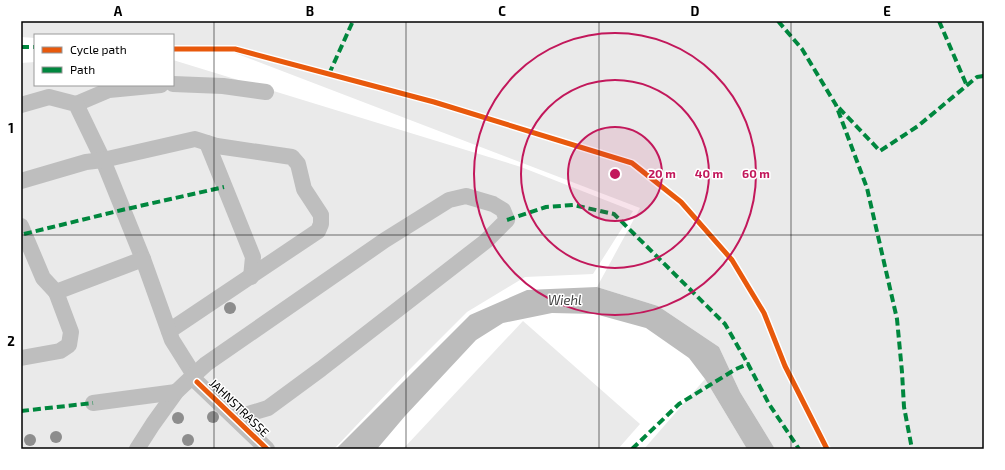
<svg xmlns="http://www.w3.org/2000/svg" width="1005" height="470" viewBox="0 0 1005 470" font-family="'Exo 2',sans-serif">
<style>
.green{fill:#eaeaea}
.water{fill:#bcbcbc}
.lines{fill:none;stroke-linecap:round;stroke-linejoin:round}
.minor{stroke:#bebebe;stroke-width:16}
.quiet{stroke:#00873e;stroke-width:4;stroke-dasharray:8 4;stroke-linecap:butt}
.cycleway-casing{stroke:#fff;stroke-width:8}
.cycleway{stroke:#e8590c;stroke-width:5}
.tree{fill:#8d8d8d}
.grid{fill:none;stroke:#000;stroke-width:1;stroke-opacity:0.55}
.ring{fill:none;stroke:#c2185b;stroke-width:2}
.labels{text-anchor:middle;stroke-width:3;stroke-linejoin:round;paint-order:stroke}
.street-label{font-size:12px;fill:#000;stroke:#fff}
.water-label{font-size:13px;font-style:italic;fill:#404040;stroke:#fff}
.centre{fill:#c2185b;stroke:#fff;stroke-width:2}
.ring-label{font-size:12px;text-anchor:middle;font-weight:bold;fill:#c2185b;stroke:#fff;stroke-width:3;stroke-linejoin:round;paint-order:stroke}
.neatline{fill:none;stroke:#000;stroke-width:1.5}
.grid-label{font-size:13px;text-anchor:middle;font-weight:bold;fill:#000}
</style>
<rect width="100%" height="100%" fill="#fff"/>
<g class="green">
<polygon points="21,21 984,21 984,449 775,449 740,392 719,347 658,306 597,287 640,208 235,53 173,49 173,35 35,35 35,38 21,37"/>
<polygon points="173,60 521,167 633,211 593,274 525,277 467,312 410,369 334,449 21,449 21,63 35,62 35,85 173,85"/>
<polygon points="523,321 640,424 618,449 403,449"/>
<polygon points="705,379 747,449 644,449"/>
</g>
<polygon class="water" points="597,287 658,306 719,347 740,392 775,449 747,449 705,379 689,358 646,328 595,314 552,313 503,323 476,340 405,416 377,449 336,449 470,315 527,290"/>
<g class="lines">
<g class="minor">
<polyline points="173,84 223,86 266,92"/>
<polyline points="76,104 109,90 161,85"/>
<polyline points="21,105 49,97 76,104 103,160 143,259"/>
<polyline points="207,143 253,257 251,277"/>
<polyline points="21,181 86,162 103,160 195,139 217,146 292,157 298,164 304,189 321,215 321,224 318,231 169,331"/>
<polyline points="21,226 43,278 56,292"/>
<polyline points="21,358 60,351 69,345 71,332 56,292 143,259 172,340 194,375 176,392 153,424 137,449"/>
<polyline points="93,403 176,392"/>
<polyline points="235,418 268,408 321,369 486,241 507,220 503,210 493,204 466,196 449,200 385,240 206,364 194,375 197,382 267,449"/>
</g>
<g class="quiet">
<polyline points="778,21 802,49 836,105 867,188 897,319 902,372 904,407 912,449"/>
<polyline points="939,21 967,86"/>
<polyline points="21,47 35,47"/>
<polyline points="329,74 353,21"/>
<polyline points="839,108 880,151 918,126 977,77 984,76"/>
<polyline points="507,220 546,207 573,205 614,214 725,324 748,364"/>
<polyline points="24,234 122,210 224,187"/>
<polyline points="21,411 93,403"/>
<polyline points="632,449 679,404 736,369 748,364 769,404 799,449"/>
</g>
<defs>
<g id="cycleway">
<polyline points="173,49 235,49 434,102 632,163 681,202 732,260 764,313 785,366 827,449"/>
<polyline points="197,382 267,449"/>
</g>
</defs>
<use href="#cycleway" class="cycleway-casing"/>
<use href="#cycleway" class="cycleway"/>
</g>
<g class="tree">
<circle cx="230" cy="308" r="6"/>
<circle cx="213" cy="417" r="6"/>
<circle cx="178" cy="418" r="6"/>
<circle cx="56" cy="437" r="6"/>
<circle cx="30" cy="440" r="6"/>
<circle cx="188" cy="440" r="6"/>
</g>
<path class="grid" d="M214,21V449M406,21V449M599,21V449M791,21V449M21,235H984"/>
<circle cx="615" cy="174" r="47" fill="#c2185b" fill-opacity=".12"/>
<g class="ring">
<circle cx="615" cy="174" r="47"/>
<circle cx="615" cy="174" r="94"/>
<circle cx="615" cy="174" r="141"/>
</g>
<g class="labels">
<g class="street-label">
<text transform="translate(239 408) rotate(44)" y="4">JAHNSTRASSE</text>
</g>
<g class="water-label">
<text x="565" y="305">Wiehl</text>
</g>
</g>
<circle cx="615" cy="174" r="6" class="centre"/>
<g class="ring-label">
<text x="662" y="178">20 m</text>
<text x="709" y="178">40 m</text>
<text x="756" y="178">60 m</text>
</g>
<rect width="1005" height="470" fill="none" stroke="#ffffff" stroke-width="44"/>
<rect x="34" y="34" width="140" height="52" fill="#ffffff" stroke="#999999"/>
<rect x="42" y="47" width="20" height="6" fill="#e8590c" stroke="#999999"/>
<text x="70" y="54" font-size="12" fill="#000000">Cycle path</text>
<rect x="42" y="67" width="20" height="6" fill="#00873e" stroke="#999999"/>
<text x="70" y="74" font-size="12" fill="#000000">Path</text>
<rect x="22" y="22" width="961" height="426" class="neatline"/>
<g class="grid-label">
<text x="118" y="16">A</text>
<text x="310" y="16">B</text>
<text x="502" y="16">C</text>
<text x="695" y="16">D</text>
<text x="887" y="16">E</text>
<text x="11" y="133">1</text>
<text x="11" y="346">2</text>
</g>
</svg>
